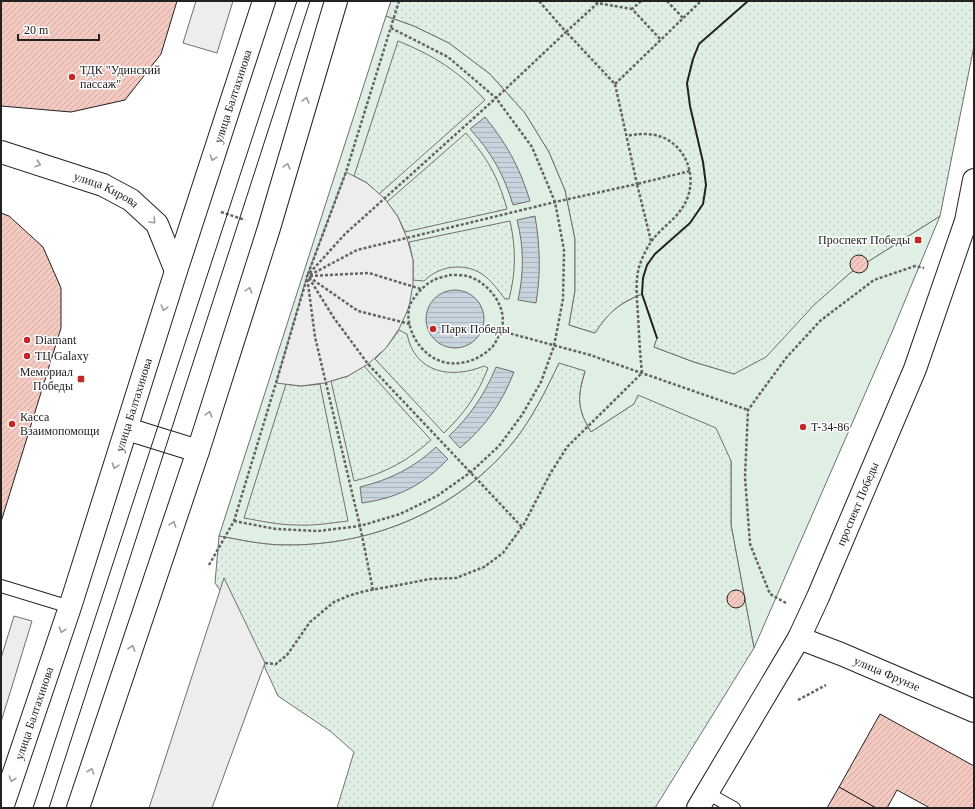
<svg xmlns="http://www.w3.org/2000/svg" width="975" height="809" viewBox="0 0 975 809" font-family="'Times New Roman',serif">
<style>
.grass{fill:#e0efe3;stroke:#6f6f6f}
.park{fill:url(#park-dots);stroke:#6f6f6f}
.parking{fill:#ededed;stroke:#6f6f6f}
.water{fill:url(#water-rules);stroke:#6f6f6f}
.building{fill:url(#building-hatch);stroke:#222}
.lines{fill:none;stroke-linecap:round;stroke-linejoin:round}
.lane-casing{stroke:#222;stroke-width:14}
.street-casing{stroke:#222;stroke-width:24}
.secondary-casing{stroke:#222;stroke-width:24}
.primary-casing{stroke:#222;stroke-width:24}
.path{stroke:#646464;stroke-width:2.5;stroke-dasharray:3 2;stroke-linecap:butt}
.lane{stroke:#fff;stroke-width:12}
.street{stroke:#fff;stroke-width:22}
.secondary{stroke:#fff;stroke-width:22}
.primary{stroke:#fff;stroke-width:22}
.tram{stroke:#222;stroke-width:1}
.wall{stroke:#222;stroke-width:2}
.oneway{stroke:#9c9c9c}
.poi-dot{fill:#c62828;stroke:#fff;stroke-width:1.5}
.labels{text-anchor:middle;stroke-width:3;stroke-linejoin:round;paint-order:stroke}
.poi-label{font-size:12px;fill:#222;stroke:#fff;text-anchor:start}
.street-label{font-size:12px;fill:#222;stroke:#fff}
</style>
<defs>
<pattern id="park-dots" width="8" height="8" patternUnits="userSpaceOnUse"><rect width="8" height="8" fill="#e0efe3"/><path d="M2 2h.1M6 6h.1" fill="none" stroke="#c0cdc2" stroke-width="1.8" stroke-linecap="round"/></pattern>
<pattern id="water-rules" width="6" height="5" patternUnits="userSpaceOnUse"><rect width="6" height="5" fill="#c7d3dd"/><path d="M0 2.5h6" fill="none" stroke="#abb5bd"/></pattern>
<pattern id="building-hatch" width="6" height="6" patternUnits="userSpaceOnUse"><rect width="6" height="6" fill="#f3c9c0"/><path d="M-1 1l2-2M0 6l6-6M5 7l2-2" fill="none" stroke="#d0aca5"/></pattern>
</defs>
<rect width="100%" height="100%" fill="#fff"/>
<path class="grass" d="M386,16L414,26L449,43L490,74L525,113L549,152L565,190L575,239V291L569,325L595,333C608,312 619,304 642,294L657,338L654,347L694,362L734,374L850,273L940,216L892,332L754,648L731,525V461L634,404L591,432C577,409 577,397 585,372L559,364C546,390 533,417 515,440C458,510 374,546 285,545C263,545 241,540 219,536Z"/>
<g class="park">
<path d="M391,1H974V46L940,216L850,273L814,305L766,357L734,374L694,362L654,347L657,338L642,294C620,302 607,314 595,333L569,325L575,291V239L565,190L549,152L525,113L490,74L449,43L414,26L386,16Z"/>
<path d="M398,41C433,55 460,72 485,100L379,194L367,183L354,176Z"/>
<path d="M466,133C488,160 497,174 507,209L405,232L398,217L387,202Z"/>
<path d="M510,221C516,248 516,272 509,299H505C498,290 491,280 482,274C463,262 439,266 424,281L413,280V260L409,242Z"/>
<path d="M399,330L407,334C415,374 452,379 484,366L488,368C478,394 464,414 444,433L375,359L386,348Z"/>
<path d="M559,363L585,371C577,397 577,409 591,432L634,404L638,395L716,428L731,461V525L754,648L655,808H337L354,752L330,731L278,696L248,631L215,583L219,536C241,540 263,545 285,545C374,546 459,510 515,440C533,417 546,390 559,363Z"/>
<path d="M364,366L431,440C409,460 384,474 354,481L331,381L348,376Z"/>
<path d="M286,384L301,386L320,384L348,521C331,523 314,526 296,525C279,525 261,521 244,518Z"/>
</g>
<g class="parking">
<polygon points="196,1 233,1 217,53 183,43"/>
<polygon points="346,172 367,183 385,199 398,217 407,238 413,260 413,284 409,307 399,329 386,348 368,364 348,376 324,383 301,386 276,383 307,276"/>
<polygon points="224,578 265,663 212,808 149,808"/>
<polygon points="14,616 32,621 1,722 1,658"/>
</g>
<g class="water">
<path d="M485,117C507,144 520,168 530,201L513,205C504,175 492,153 470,129Z"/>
<path d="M535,216C540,246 541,273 536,303L518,300C524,273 524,247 517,220Z"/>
<circle cx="455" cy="319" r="29"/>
<path d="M496,367L514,372C502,403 485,427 460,448L449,436C470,416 485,394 496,367Z"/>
<path d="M436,447L448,459C423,485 398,498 362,503L360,487C389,480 414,468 436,447Z"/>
</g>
<g class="building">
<polygon points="1,1 177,1 161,54 125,100 71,112 1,106"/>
<polygon points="1,213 9,216 43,247 61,288 61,328 1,522"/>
<circle cx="859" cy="264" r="9"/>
<circle cx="736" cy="599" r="9"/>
<polygon points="880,714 974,766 974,808 930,808 897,790 887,808 876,808 839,787"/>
<polygon points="839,787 876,808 827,808"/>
</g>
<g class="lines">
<defs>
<g id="lane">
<polyline points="1,586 70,607"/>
<polyline points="707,793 734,808"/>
</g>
<g id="street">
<path id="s1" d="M799,638L841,654L974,711"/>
</g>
<g id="secondary">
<path id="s2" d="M1,152L103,185L131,200L157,224L176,271"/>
<polyline points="127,429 198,451"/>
<path id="s3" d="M698,808L799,638L818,597L915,369L966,221L974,180"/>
</g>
<g id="primary">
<path id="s4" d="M2,808L70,607L176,271L264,1"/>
<polyline points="78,808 198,451 269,228 336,1"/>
</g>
</defs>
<use href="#lane" class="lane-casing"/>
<use href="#street" class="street-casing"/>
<use href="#secondary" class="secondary-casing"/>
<use href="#primary" class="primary-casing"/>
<g class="path">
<polyline points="597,1 597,3 632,9"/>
<polyline points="641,1 632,9 661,40"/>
<polyline points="667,1 683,18"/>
<polyline points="615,84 701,1"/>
<polyline points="221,212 245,220"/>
<polyline points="651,241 637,184 690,171"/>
<polyline points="308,274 346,172 399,1"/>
<polyline points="310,275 357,250 555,202 637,184 615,84 566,32 600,1"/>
<path d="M449,275C455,275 462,275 467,276C490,282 512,312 499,335C497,339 495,345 491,348C475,364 447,370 428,354C415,344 406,325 409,308C411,299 424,285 432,281C437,278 444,277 449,275Z"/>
<polyline points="310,276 369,273 421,289"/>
<polyline points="309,277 358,311 410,324"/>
<polyline points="309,278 334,318 368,364 522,527"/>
<polyline points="501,331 590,355 748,410"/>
<polyline points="234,521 276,529 318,531 360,526 400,514 437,496 471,472 499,446 522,415 541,382 554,346 563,299 564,250 555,202 532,147 496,98 448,57 391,28"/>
<polyline points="209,565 234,521 276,383 307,278"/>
<polyline points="373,590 360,526 315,337 307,276 345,234 496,98 566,32 539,1"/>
<polyline points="786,603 770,594 750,544 745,477 748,410 786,358 820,321 874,280 915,266 924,268"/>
<path d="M265,663L276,664L287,655L310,622L334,602L348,596L365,591L399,585L430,579L456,578L484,567L503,553L524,524L550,474L567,447L642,373C640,354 639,335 638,315C637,299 635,282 639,267C642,258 646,249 651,242C659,230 672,222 680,211C695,192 694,165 677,147C663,133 645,132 627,136"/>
<polyline points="798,700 826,685"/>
</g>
<use href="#lane" class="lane"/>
<use href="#street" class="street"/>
<use href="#secondary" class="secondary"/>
<use href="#primary" class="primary"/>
<g class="tram">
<polyline points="33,808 297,1"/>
<polyline points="49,808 310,1"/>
</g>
<polyline class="wall" points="657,338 642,294 643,278 647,265 655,254 690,223 703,204 706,185 703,162 690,106 687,83 693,59 699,44 748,1"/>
</g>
<defs><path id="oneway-chevron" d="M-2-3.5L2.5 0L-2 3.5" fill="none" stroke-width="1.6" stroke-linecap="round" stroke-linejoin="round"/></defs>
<g class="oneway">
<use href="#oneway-chevron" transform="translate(306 100) rotate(-74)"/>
<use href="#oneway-chevron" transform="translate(213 158) rotate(108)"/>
<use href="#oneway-chevron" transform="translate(38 164) rotate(18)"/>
<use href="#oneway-chevron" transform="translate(287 166) rotate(-74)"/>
<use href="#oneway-chevron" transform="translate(153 221) rotate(47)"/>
<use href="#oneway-chevron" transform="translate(249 290) rotate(-72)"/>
<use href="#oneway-chevron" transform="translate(164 308) rotate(107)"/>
<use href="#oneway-chevron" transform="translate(209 414) rotate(-72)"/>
<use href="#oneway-chevron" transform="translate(115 466) rotate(108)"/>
<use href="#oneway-chevron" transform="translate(173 524) rotate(-72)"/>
<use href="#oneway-chevron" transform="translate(62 630) rotate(109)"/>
<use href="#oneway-chevron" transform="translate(132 648) rotate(-71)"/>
<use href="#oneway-chevron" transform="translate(91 771) rotate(-71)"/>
<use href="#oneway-chevron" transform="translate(12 779) rotate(109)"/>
</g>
<g class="poi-dot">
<circle cx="72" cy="77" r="4"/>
<rect x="914" y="236" width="8" height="8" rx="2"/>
<circle cx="433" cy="329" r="4"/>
<circle cx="27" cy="340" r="4"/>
<circle cx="27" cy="356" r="4"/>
<rect x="77" y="375" width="8" height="8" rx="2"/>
<circle cx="12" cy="424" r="4"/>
<circle cx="803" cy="427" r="4"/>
</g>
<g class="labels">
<g class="poi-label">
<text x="80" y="74">ТДК "Удинский<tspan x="80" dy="14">пассаж"</tspan></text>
<text x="910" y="244" text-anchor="end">Проспект Победы</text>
<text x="441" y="333">Парк Победы</text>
<text x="35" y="344">Diamant</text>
<text x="35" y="360">ТЦ Galaxy</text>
<text x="73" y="376" text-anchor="end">Мемориал<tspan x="73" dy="14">Победы</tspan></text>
<text x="20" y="421">Касса<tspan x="20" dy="14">Взаимопомощи</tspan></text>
<text x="811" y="431">T-34-86</text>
</g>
<g class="street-label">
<text dy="4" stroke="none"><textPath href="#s4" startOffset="748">улица Балтахинова</textPath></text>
<text dy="4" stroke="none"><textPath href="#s2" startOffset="112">улица Кирова</textPath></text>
<text dy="4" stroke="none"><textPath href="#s4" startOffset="424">улица Балтахинова</textPath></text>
<text dy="4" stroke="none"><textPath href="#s3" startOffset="344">проспект Победы</textPath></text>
<text dy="4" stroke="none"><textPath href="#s1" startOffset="95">улица Фрунзе</textPath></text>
<text dy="4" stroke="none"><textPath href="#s4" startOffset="100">улица Балтахинова</textPath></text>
</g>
</g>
<rect width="975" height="809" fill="none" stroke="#222222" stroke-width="4"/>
<path d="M18 34v6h81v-6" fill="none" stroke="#222222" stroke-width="2"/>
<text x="24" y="34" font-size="12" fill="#222222" stroke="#ffffff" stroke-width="3" paint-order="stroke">20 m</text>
</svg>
